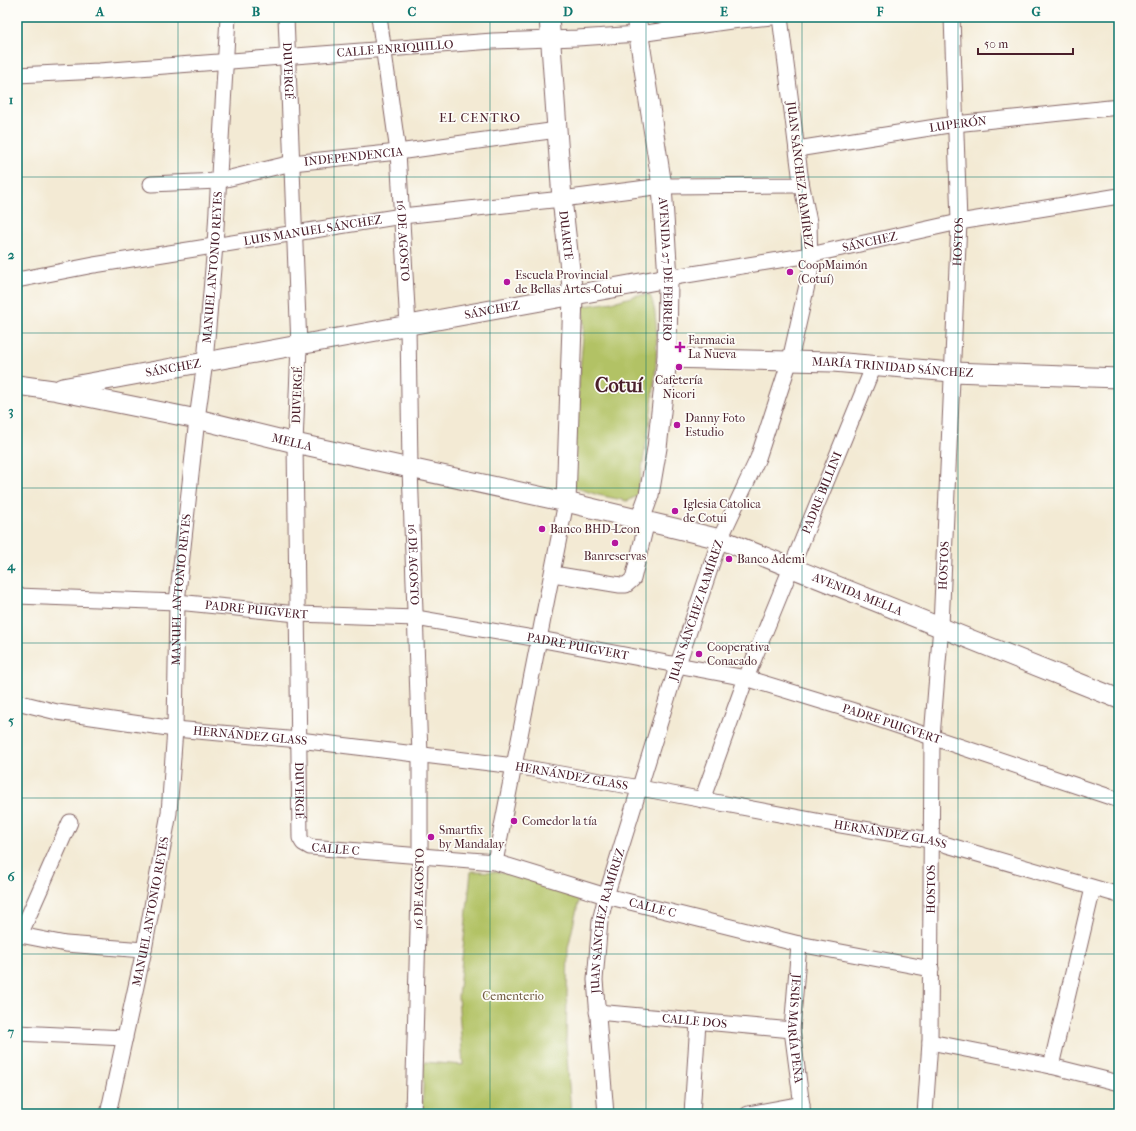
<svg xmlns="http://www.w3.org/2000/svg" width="1136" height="1131" viewBox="0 0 1136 1131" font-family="'IM FELL French Canon',serif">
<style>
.green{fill:#b2c265;stroke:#7e7048}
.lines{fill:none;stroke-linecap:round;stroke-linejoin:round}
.minor-casing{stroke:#856666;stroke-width:17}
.major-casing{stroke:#856666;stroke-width:21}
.minor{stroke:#fff;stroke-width:15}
.major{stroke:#fff;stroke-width:19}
.grid{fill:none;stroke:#0f766e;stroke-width:1;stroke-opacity:0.55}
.poi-dot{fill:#b5179e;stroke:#fdfcf7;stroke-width:1.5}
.labels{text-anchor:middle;stroke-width:3.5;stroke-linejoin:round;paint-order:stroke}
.street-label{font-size:12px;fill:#4a1f2b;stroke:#fdfcf7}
.poi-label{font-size:12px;fill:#4a1f2b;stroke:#fdfcf7;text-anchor:start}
.park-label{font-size:12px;fill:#6e583f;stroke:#fdfcf7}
.neighbourhood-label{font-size:13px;letter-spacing:1px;fill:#4a1f2b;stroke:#fdfcf7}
.town-label{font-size:20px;font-weight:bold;fill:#4a1f2b;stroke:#fdfcf7}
.neatline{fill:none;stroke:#0f766e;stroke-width:1.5}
.grid-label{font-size:13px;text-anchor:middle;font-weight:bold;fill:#0f766e}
</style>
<rect width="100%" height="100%" fill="#fdfcf7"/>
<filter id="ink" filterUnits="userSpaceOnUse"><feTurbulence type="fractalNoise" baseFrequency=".025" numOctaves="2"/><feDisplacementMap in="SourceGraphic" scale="8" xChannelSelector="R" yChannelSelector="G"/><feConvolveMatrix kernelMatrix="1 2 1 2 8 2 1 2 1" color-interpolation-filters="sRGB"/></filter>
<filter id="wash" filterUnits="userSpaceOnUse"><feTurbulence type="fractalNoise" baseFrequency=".012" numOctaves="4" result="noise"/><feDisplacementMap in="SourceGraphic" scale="16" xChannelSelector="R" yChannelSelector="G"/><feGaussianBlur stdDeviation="0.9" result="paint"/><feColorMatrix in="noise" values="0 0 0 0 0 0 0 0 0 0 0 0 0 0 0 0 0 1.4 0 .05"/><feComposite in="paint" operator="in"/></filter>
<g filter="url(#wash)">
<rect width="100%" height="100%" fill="#f3ead4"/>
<g class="green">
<path d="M638,295H650C668,333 645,452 637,496L627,501L598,495L573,487L574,442L584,325L583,306L613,302Z"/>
<polygon points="471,871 501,872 581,891 568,948 566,1042 571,1114 422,1114 424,1062 463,1065 458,997"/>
</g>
</g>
<g filter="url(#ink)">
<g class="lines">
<defs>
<g id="minor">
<path id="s1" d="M286,17L299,346L295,443L300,838L303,843L310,847L495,862L606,896L799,944L931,969"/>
<path id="s2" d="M379,17L398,152L408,326L410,468L420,755V856L413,1114"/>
<path id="s3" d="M17,75L99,71L493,41L577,38L639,34L731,21L772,17"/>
<path id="s4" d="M797,149L955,124L1119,107"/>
<path id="s5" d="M151,184L218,181L292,163L398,152L557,130"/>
<path id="s6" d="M668,278L810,255L959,222L1119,196"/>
<path id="s7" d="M17,280L94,265L402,216L562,199L662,186L796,185L801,182"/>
<polyline points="553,574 620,585 626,585 633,579 647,521"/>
<path id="s8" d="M17,596L177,602L297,614L416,618L539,639L746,678L857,712L1119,800"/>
<path id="s9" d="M17,702L57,712L175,729L299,740L515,766L640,788L822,822L930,840L1119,895"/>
<path id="s10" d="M702,800L746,678L874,365"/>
<polyline points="495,862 566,502"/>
<polyline points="20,935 70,822"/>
<polyline points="17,938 20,935 66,944 144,950"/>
<path id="s11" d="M799,944L792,1030L803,1114"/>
<path id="s12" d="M597,1012L792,1030"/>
<polyline points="17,1033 125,1038"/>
<polyline points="930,1042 1051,1066 1119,1083"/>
<polyline points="1051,1066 1093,888"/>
<path id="s13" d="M108,1114L144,950L169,813L175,729L177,602L197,419L205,362L215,245L228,17"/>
<path id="s14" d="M606,1114L595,980L600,921L606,896L677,667L720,539L758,458L790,360L810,272L809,222L801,182L780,17"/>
<polyline points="692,1114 698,1022"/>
<polyline points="748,1114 802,1104"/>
<path id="s15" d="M925,1114L930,1042L932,737L941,626L959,222L952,17"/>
</g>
<g id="major">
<path id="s16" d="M549,17L562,199L573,296L566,502"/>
<path id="s17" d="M636,17L662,186L668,278L667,358L657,448L649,495L640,520"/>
<path id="s18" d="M667,358L833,362L952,372L1119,378"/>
<path id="s19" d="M17,385L53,390L197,419L295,443L566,502L720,539L1119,699"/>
<path id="s20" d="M62,388L668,278"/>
</g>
</defs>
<use href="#minor" class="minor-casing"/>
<use href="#major" class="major-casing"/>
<use href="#minor" class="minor"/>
<use href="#major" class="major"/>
</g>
</g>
<path class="grid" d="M178,17V1114M334,17V1114M490,17V1114M646,17V1114M802,17V1114M958,17V1114M17,177H1119M17,333H1119M17,488H1119M17,643H1119M17,798H1119M17,954H1119"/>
<g class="poi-dot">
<circle cx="790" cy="272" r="4"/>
<circle cx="507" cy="282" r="4"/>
<path d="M678 341h4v4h4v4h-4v4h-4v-4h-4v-4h4z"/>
<circle cx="679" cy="367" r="4"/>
<circle cx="677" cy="425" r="4"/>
<circle cx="675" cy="511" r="4"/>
<circle cx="542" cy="529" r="4"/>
<circle cx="615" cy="543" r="4"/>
<circle cx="729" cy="559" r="4"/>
<circle cx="699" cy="654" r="4"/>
<circle cx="514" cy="821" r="4"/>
<circle cx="431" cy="837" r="4"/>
</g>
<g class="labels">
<g class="street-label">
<text dy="4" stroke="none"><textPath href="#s3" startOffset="379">CALLE ENRIQUILLO</textPath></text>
<text dy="4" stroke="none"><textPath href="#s1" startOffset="54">DUVERGÉ</textPath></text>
<text dy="4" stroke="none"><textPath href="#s4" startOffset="163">LUPERÓN</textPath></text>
<text dy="4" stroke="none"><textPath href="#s5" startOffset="205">INDEPENDENCIA</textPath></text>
<text transform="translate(800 175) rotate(83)" y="4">JUAN SÁNCHEZ RAMÍREZ</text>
<text dy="4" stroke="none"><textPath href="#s7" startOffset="300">LUIS MANUEL SÁNCHEZ</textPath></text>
<text dy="4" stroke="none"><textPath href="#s16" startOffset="219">DUARTE</textPath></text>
<text dy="4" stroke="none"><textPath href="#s2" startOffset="225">16 DE AGOSTO</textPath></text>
<text dy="4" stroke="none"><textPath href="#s6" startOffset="205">SÁNCHEZ</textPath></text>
<text dy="4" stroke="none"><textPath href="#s15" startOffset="873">HOSTOS</textPath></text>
<text dy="4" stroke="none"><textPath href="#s13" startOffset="855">MANUEL ANTONIO REYES</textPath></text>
<text dy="4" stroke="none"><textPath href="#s17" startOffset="254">AVENIDA 27 DE FEBRERO</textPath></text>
<text dy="4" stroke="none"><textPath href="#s20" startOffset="437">SÁNCHEZ</textPath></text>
<text dy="4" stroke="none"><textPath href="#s18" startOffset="226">MARÍA TRINIDAD SÁNCHEZ</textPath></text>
<text dy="4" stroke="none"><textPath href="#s20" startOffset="113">SÁNCHEZ</textPath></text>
<text transform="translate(297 395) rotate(-88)" y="4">DUVERGÉ</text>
<text dy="4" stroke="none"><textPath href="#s19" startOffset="281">MELLA</textPath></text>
<text dy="4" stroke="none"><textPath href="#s10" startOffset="330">PADRE BILLINI</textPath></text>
<text dy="4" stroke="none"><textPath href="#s2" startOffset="549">16 DE AGOSTO</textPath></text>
<text dy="4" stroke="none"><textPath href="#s15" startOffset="549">HOSTOS</textPath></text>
<text dy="4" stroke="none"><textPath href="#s13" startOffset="531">MANUEL ANTONIO REYES</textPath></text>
<text dy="4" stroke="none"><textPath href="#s19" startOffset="868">AVENIDA MELLA</textPath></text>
<text dy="4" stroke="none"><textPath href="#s8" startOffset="240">PADRE PUIGVERT</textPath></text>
<text dy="4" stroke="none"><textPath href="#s14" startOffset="519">JUAN SÁNCHEZ RAMÍREZ</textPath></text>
<text dy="4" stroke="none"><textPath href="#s8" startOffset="564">PADRE PUIGVERT</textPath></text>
<text dy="4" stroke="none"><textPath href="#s8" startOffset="888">PADRE PUIGVERT</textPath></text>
<text dy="4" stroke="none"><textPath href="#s9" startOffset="236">HERNÁNDEZ GLASS</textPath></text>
<text dy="4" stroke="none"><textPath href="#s9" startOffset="560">HERNÁNDEZ GLASS</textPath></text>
<text dy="4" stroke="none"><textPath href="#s1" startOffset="774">DUVERGÉ</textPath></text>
<text dy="4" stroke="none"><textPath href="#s9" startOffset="884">HERNÁNDEZ GLASS</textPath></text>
<text dy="4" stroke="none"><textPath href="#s1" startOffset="861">CALLE C</textPath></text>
<text transform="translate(419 889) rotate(-89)" y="4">16 DE AGOSTO</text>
<text dy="4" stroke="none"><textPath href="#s15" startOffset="225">HOSTOS</textPath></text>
<text dy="4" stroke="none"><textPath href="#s1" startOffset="1185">CALLE C</textPath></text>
<text dy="4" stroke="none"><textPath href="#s13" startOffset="207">MANUEL ANTONIO REYES</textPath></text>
<text dy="4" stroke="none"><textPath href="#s14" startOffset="195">JUAN SÁNCHEZ RAMÍREZ</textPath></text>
<text dy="4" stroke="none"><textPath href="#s12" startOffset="98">CALLE DOS</textPath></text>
<text dy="4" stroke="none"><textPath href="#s11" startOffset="85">JESÚS MARÍA PEÑA</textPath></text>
</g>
<g class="poi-label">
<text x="798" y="269">CoopMaimón<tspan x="798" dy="14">(Cotuí)</tspan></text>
<text x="515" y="279">Escuela Provincial<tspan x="515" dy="14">de Bellas Artes-Cotui</tspan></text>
<text x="688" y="344">Farmacia<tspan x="688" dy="14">La Nueva</tspan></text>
<text x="679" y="384" text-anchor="middle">Cafetería<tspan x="679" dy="14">Nicori</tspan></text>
<text x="685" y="422">Danny Foto<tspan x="685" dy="14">Estudio</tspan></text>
<text x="683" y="508">Iglesia Catolica<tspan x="683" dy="14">de Cotui</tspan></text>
<text x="550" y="533">Banco BHD-Leon</text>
<text x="615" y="560" text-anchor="middle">Banreservas</text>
<text x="737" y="563">Banco Ademi</text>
<text x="707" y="651">Cooperativa<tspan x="707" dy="14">Conacado</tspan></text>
<text x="522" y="825">Comedor la tía</text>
<text x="439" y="834">Smartfix<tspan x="439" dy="14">by Mandalay</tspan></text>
</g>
<g class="park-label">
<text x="513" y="1000">Cementerio</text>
</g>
<g class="neighbourhood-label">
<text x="480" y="122">EL CENTRO</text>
</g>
<g class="town-label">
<text x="619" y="392">Cotuí</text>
</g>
</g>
<rect width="1136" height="1131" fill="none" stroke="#fdfcf7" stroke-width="44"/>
<path d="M978 48v6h95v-6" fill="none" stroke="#4a1f2b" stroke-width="2"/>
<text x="984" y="48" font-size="12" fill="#4a1f2b" stroke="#fdfcf7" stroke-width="3" paint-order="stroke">50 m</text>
<rect x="22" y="22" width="1092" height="1087" class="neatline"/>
<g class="grid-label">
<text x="100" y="16">A</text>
<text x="256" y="16">B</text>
<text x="412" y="16">C</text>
<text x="568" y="16">D</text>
<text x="724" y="16">E</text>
<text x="880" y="16">F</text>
<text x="1036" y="16">G</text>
<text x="11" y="104">1</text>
<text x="11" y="259">2</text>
<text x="11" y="415">3</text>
<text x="11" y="570">4</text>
<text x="11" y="725">5</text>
<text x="11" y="881">6</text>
<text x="11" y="1036">7</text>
</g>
</svg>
